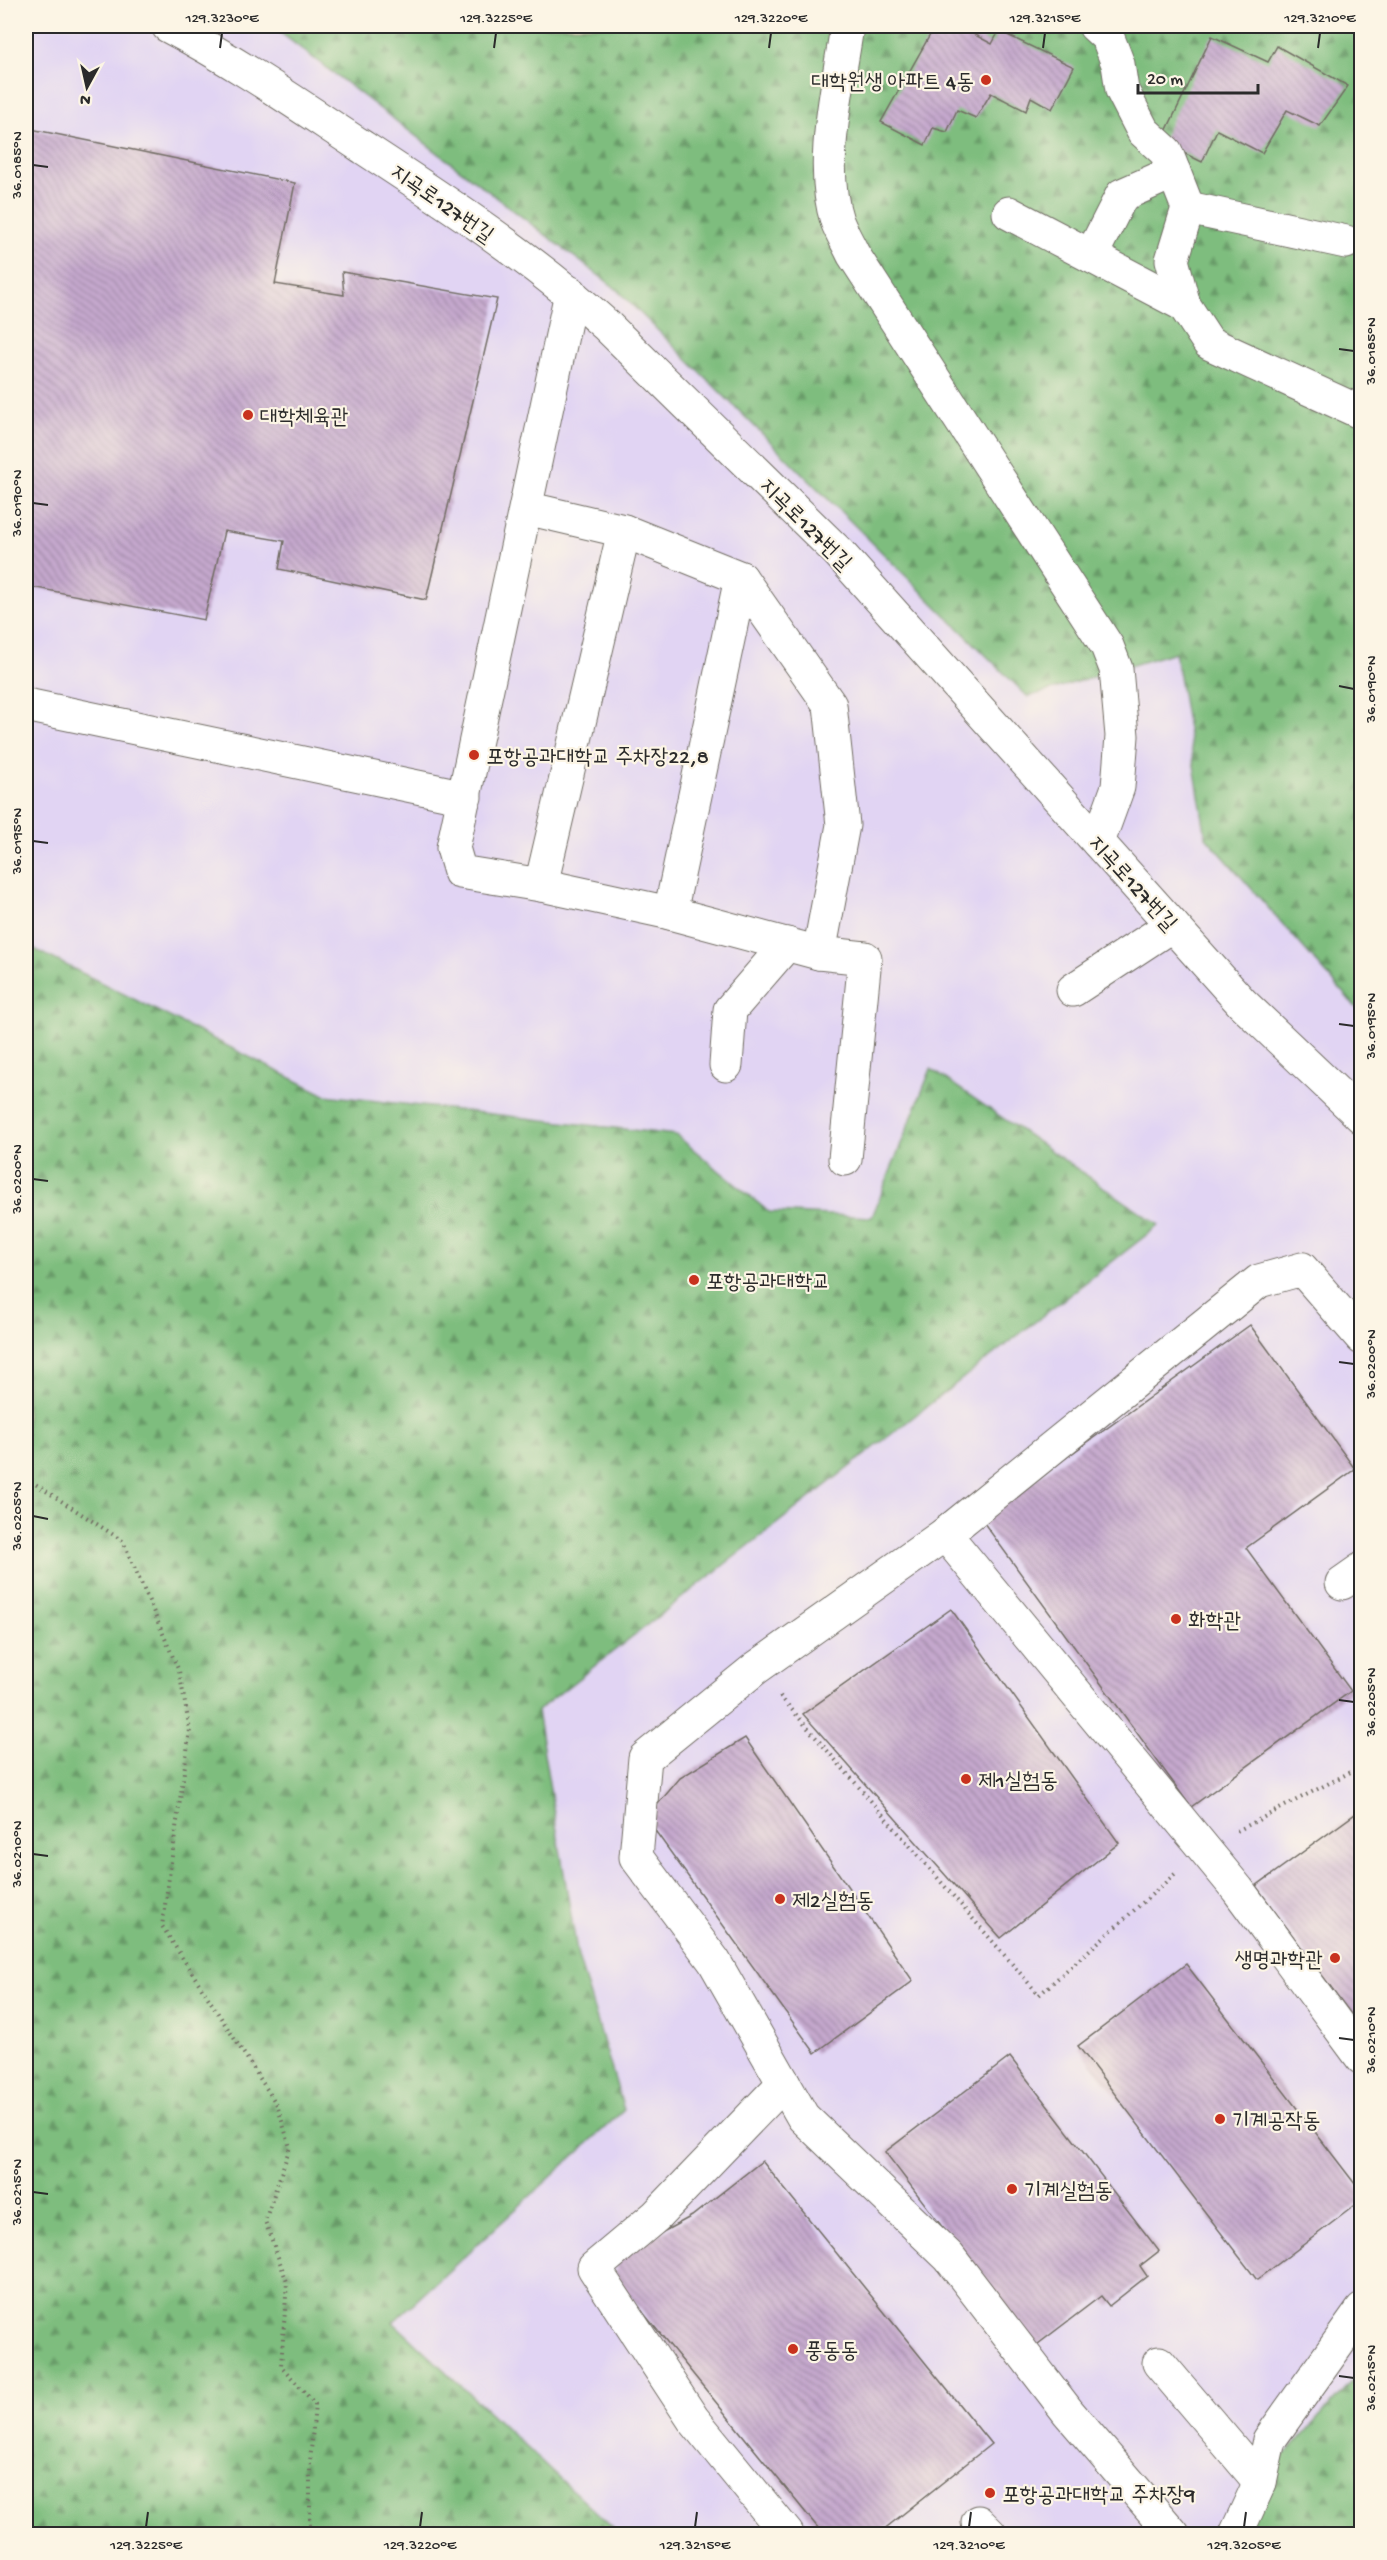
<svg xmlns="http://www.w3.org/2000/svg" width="1387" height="2560" viewBox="0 0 1387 2560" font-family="'Gochi Hand','Poor Story',sans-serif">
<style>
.built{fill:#e1d4f3}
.forest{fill:url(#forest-firs);stroke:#547454;stroke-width:1.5}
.building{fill:url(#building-back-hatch)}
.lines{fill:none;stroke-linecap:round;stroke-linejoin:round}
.minor-casing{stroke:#716c63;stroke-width:35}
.path{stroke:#716c63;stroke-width:4;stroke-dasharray:1.5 4.5;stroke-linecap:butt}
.minor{stroke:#fff;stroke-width:33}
.ticks{fill:none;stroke:#2b2b2b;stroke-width:2}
.poi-dot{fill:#c8321e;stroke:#fcf5e5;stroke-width:2}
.labels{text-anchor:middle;stroke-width:4.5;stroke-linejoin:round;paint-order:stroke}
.poi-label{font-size:22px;fill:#2b2b2b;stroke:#fcf5e5;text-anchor:start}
.street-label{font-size:22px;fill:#2b2b2b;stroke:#fcf5e5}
.neatline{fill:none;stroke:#2b2b2b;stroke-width:2}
.ticks-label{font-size:15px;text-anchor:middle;fill:#2b2b2b}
</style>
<defs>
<pattern id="forest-firs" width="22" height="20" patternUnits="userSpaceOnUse" patternTransform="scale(1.5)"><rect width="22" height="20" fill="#7ebd7e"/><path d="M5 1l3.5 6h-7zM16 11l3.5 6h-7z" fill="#679a67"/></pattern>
<pattern id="building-back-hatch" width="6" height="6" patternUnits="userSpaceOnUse" patternTransform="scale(1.5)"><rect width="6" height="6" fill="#c5a8cd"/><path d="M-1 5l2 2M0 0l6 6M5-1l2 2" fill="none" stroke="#a089a7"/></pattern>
</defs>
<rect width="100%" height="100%" fill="#fcf5e5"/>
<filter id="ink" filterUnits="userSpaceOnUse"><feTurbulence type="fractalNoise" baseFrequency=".0167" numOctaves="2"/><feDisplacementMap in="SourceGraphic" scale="12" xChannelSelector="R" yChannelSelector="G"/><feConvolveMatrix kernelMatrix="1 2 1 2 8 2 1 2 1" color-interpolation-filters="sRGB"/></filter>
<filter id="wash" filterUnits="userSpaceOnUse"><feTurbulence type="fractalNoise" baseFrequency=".008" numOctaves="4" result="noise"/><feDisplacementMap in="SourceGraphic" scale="24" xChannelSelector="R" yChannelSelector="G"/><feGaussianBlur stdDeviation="1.35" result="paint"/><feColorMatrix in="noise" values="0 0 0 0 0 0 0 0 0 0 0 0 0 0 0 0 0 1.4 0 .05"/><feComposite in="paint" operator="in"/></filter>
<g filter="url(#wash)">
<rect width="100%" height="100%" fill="#f4e6cb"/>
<rect class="built" x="26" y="26" width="1335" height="2508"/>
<g class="forest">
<polygon points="267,26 1361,26 1361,1013 1206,837 1175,652 1028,697 614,287 278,31"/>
<polygon points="26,945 325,1095 676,1135 769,1212 872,1217 931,1069 1159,1225 537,1711 578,1957 624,2110 393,2322 619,2534 26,2534"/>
<polygon points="1361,2371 1361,2534 1238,2534 1260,2482"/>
</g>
<g id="blocks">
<g class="building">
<polygon points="935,26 958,26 992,44 999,31 1074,67 1052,109 1031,97 1026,111 991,93 976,118 957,110 947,132 933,128 925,145 881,122"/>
<polygon points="1212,36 1268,62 1277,46 1348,86 1320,126 1287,110 1262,153 1217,130 1202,162 1161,142"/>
<polygon points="26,128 295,183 275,284 344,295 342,272 497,299 426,600 279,569 284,541 224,531 204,620 26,586"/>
<polygon points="1250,1325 1355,1469 1246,1548 1351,1691 1191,1807 981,1519"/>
<polygon points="951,1609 1119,1843 1001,1938 803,1714"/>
<polygon points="745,1738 913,1981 815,2053 646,1818 680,1778"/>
<polygon points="1362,1809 1362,2029 1256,1886"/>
<polygon points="1186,1964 1362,2193 1362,2200 1257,2280 1078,2046"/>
<polygon points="1010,2057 1159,2251 1140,2266 1147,2276 1109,2306 1101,2296 1034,2347 885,2152"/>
<polygon points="762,2161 991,2444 878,2534 823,2534 615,2278 619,2256 692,2216"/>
</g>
</g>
</g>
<g filter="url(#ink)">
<use href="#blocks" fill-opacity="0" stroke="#716c63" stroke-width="1.5"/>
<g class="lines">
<defs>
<g id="minor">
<path d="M168,26C235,61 297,104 361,146C445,201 531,257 606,325L838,552L1242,1003L1362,1117"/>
<path d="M847,26C839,85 818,163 837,221C841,232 848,243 853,254L1107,646L1116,669L1122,736L1118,787L1098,842"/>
<polyline points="1095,26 1108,38 1118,64 1122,90 1143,131 1166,152 1188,208 1172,260 1184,305 1209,343 1362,413"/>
<polyline points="1188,208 1346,242"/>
<polyline points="1009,213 1184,305"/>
<polyline points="1091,256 1122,195 1174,172"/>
<polyline points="526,508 624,531 541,885 460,872 453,848 571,293"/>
<polyline points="26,705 465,797"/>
<polyline points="541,885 670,913 741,578 624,531"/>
<polyline points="670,913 819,953 843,825 830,705 741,578"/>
<polyline points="819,953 865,958 845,1159"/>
<polyline points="1073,990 1172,925"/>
<polyline points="726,1065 730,1010 787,944"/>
<polyline points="1362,1338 1302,1269 1259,1281 945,1534 1238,1890 1362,2058"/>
<polyline points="945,1534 756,1668 645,1758 636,1857 714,1961 803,2117 949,2257 1068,2412 1173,2534"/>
<polyline points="1342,1583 1362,1569"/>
<polyline points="784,2083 656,2216 594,2268 693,2419 787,2534"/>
<polyline points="1159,2363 1260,2482 1269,2440 1362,2310"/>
<polyline points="978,2522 990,2534"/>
<polyline points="1236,2534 1260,2482"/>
</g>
</defs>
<use href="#minor" class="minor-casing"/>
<g class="path">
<polyline points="26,1478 123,1541 179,1671 190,1730 162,1926 277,2105 290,2147 265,2221 287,2282 281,2366 315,2404 310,2463 310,2534"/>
<polyline points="780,1696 1039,1995 1177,1872"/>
<polyline points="1237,1831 1362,1766"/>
</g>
<use href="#minor" class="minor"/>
</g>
</g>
<path class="ticks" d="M220,48L222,33M494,48L496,33M769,48L771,33M1043,48L1045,33M1318,48L1320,33M33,165L48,167M1339,349L1354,351M33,503L48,505M1339,686L1354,689M33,841L48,843M1339,1024L1354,1026M33,1179L48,1181M1339,1362L1354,1364M33,1516L48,1519M1339,1700L1354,1702M33,1854L48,1856M1339,2038L1354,2040M33,2192L48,2194M1339,2376L1354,2378M146,2527L148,2512M420,2527L422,2512M695,2527L697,2512M969,2527L971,2512M1244,2527L1246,2512"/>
<g class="poi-dot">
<circle cx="986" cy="80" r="6"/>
<circle cx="248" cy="415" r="6"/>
<circle cx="474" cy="755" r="6"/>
<circle cx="694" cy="1280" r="6"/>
<circle cx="1176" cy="1619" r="6"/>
<circle cx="966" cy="1779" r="6"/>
<circle cx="780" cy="1899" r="6"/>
<circle cx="1335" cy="1958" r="6"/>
<circle cx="1220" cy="2119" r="6"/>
<circle cx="1012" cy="2189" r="6"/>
<circle cx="793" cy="2349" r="6"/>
<circle cx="990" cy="2493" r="6"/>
</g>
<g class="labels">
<g class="poi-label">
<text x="974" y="88" text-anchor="end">대학원생 아파트 4동</text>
<text x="260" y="423">대학체육관</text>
<text x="486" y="763">포항공과대학교 주차장22,8</text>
<text x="706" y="1288">포항공과대학교</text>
<text x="1188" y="1627">화학관</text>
<text x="978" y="1787">제1실험동</text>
<text x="792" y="1907">제2실험동</text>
<text x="1323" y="1966" text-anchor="end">생명과학관</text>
<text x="1232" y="2127">기계공작동</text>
<text x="1024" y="2197">기계실험동</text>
<text x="805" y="2357">풍동동</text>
<text x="1002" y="2501">포항공과대학교 주차장9</text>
</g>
<g class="street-label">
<text transform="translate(443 202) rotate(35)" y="8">지곡로127번길</text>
<text transform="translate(807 523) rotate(45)" y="8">지곡로127번길</text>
<text transform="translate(1134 882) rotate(48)" y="8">지곡로127번길</text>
</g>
</g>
<rect width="1387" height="2560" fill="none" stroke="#fcf5e5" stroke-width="66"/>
<g transform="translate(87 87) rotate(188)" stroke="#fcf5e5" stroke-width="4.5" paint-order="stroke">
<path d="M0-4.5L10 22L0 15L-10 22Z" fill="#2b2b2b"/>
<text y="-9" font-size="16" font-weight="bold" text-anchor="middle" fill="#2b2b2b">N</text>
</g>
<path d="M1138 84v9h120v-9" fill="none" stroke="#2b2b2b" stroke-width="3"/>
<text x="1147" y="84" font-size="18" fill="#2b2b2b" stroke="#fcf5e5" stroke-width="4.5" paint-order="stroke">20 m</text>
<rect x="33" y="33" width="1321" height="2494" class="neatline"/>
<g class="ticks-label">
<text x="222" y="22">129.3230°E</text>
<text x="496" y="22">129.3225°E</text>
<text x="771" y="22">129.3220°E</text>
<text x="1045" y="22">129.3215°E</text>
<text x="1320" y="22">129.3210°E</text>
<text transform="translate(16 165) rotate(-90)" y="5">36.0185°N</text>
<text transform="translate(1370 351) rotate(-90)" y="5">36.0185°N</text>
<text transform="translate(16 503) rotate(-90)" y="5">36.0190°N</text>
<text transform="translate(1370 689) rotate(-90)" y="5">36.0190°N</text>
<text transform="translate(16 841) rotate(-90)" y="5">36.0195°N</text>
<text transform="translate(1370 1026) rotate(-90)" y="5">36.0195°N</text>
<text transform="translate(16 1179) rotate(-90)" y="5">36.0200°N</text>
<text transform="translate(1370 1364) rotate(-90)" y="5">36.0200°N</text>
<text transform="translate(16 1516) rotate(-90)" y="5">36.0205°N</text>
<text transform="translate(1370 1702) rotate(-90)" y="5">36.0205°N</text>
<text transform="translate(16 1854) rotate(-90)" y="5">36.0210°N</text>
<text transform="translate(1370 2040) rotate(-90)" y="5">36.0210°N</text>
<text transform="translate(16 2192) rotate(-90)" y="5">36.0215°N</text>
<text transform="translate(1370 2378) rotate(-90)" y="5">36.0215°N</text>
<text x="146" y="2549">129.3225°E</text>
<text x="420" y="2549">129.3220°E</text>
<text x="695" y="2549">129.3215°E</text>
<text x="969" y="2549">129.3210°E</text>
<text x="1244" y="2549">129.3205°E</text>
</g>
</svg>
